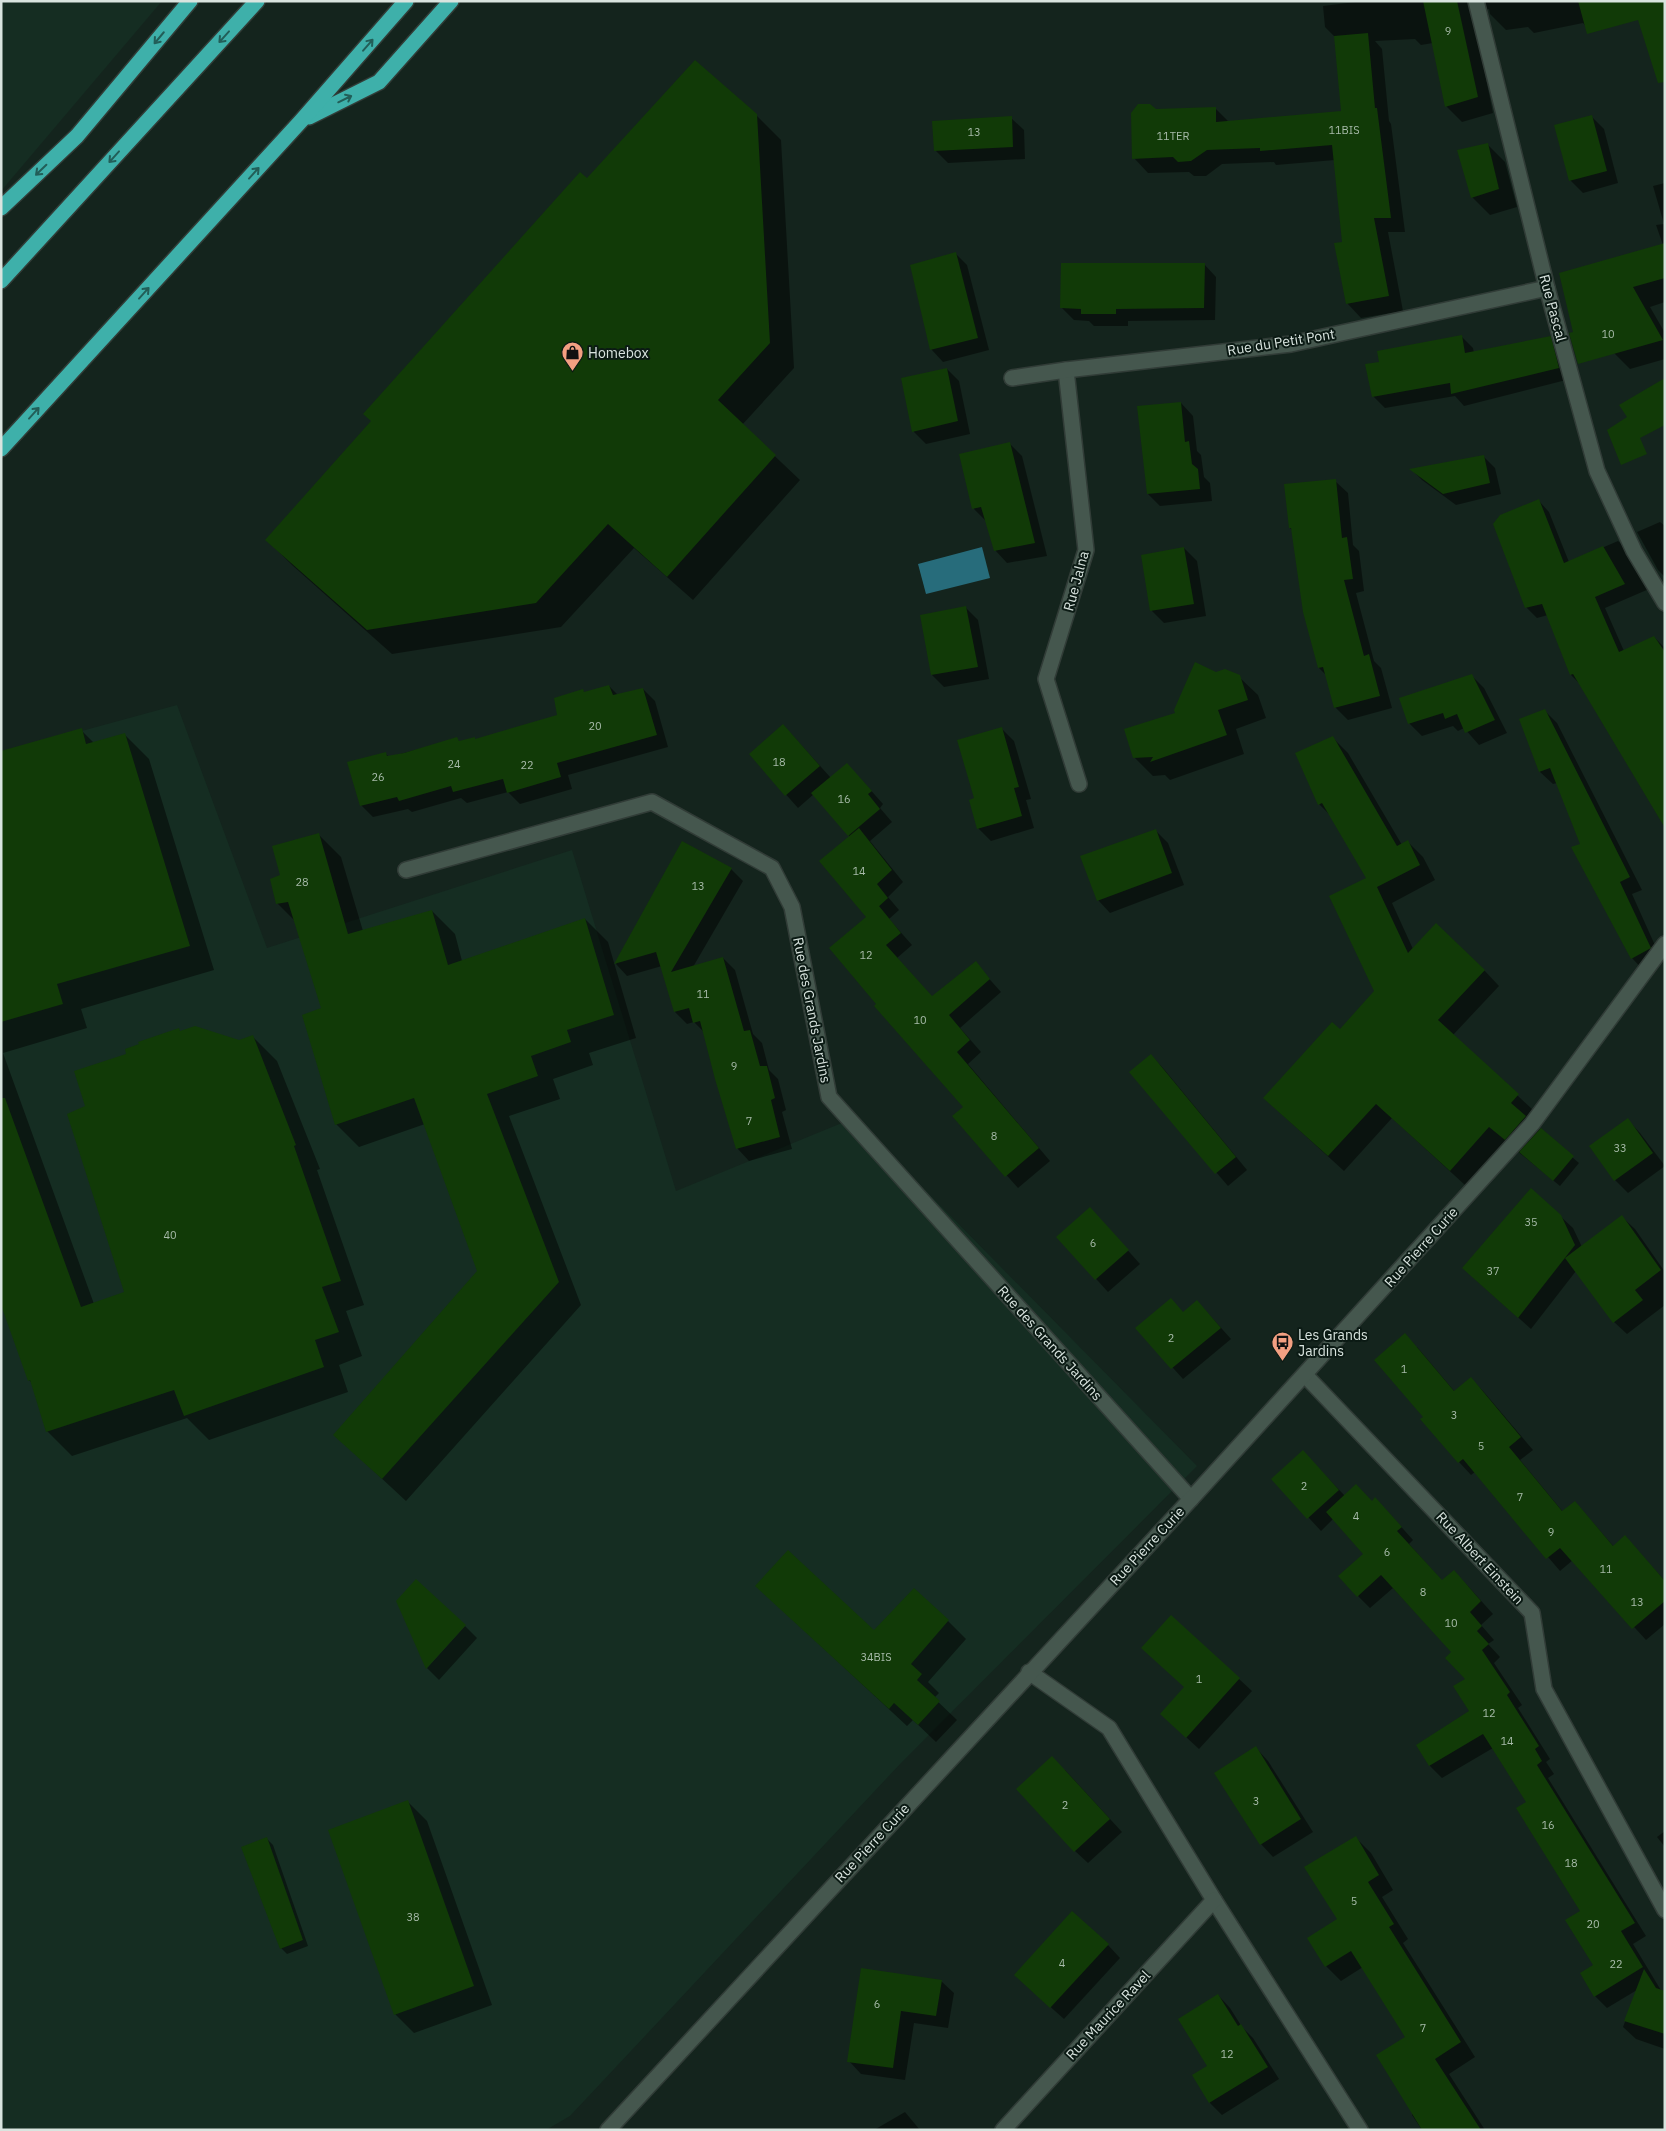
<svg xmlns="http://www.w3.org/2000/svg" width="1666" height="2131" viewBox="0 0 1666 2131" font-family="'IBM Plex Sans',sans-serif">
<style>
.built{fill:#152d22}
.water{fill:#276c7b}
.shadow{fill:#0007}
.building{fill:#113a07}
.lines{fill:none;stroke-linecap:round;stroke-linejoin:round}
.minor-casing{stroke:#313c37;stroke-width:18}
.highway-casing{stroke:#313c37;stroke-width:18}
.minor{stroke:#45574e;stroke-width:15}
.highway{stroke:#3eb0aa;stroke-width:15}
.oneway{stroke:#225e58}
.labels{text-anchor:middle;stroke-width:4;stroke-linejoin:round;paint-order:stroke}
.number-label{font-size:11px;fill:#a7baa9}
.street-label{font-size:14px;fill:#d9e4df;stroke:#0b1a14}
.poi-label{font-size:14px;fill:#d9e4df;stroke:#0b1a14;text-anchor:start}
</style>
<rect width="100%" height="100%" fill="#14241d"/>
<g class="built">
<polygon points="1,1 162,1 1,191"/>
<polygon points="177,705 267,948 572,850 676,1191 854,1118 1197,1466 901,1763 570,2116 546,2130 1,2130 1,753"/>
</g>
<polygon class="water" points="982,547 990,578 926,594 918,564"/>
<g class="shadow">
<polygon points="1363,1 1616,1 1591,32 1583,23 1534,33 1528,27 1506,30 1490,14 1489,9 1486,10 1486,34 1477,35 1493,113 1462,122 1446,106 1433,43 1421,45 1415,39 1375,41 1382,49 1389,121 1391,124 1405,232 1388,232 1403,311 1361,318 1347,303 1344,243 1335,160 1276,165 1274,162 1222,164 1206,176 1194,176 1189,172 1148,173 1134,158 1155,110 1215,108 1229,122 1342,112 1336,38 1325,27 1323,6"/>
<polygon points="756,115 781,140 794,368 742,425 800,480 693,600 634,548 561,627 392,654 292,565 267,540 587,180"/>
<polygon points="1592,117 1604,129 1618,183 1583,193 1570,180"/>
<polygon points="1011,118 1024,130 1025,159 948,163 935,150"/>
<polygon points="1487,144 1505,162 1517,207 1490,215 1472,197"/>
<polygon points="1665,183 1665,302 1650,307 1665,333 1665,359 1630,369 1614,353 1572,320 1663,245 1656,225 1664,224 1653,186"/>
<polygon points="955,253 967,265 989,350 943,362 931,349"/>
<polygon points="1204,264 1216,277 1215,320 1128,321 1128,326 1094,326 1089,321 1074,320 1062,308"/>
<polygon points="1461,336 1473,348 1474,353 1550,338 1562,350 1570,379 1464,406 1455,396 1385,408 1373,396 1381,363"/>
<polygon points="947,369 959,381 970,434 926,444 914,432 902,379"/>
<polygon points="1181,403 1193,416 1197,451 1201,455 1204,477 1210,483 1212,501 1160,506 1148,494"/>
<polygon points="1010,444 1022,456 1047,556 1007,563 995,550 986,521 974,509 960,455"/>
<polygon points="1484,457 1495,468 1501,494 1456,505 1422,480 1412,470"/>
<polygon points="1335,481 1348,493 1353,545 1359,551 1364,591 1356,593 1374,661 1381,668 1392,708 1348,720 1335,707 1326,675 1319,668 1293,531 1290,528"/>
<polygon points="1539,501 1549,512 1569,562 1618,541 1629,551 1649,589 1605,608 1624,651 1654,637 1665,648 1665,822 1581,685 1571,675 1548,615 1537,618 1526,607"/>
<polygon points="1660,522 1665,526 1665,577 1658,570 1637,532"/>
<polygon points="1184,548 1197,561 1206,616 1164,623 1152,611 1142,556"/>
<polygon points="966,608 978,620 989,679 944,687 932,675 921,616"/>
<polygon points="1216,673 1239,677 1258,695 1266,718 1236,729 1244,754 1170,780 1165,775 1153,776 1134,757"/>
<polygon points="1471,675 1484,688 1507,733 1479,745 1464,728 1458,731 1453,726 1422,736 1409,723"/>
<polygon points="609,686 618,695 643,689 655,701 668,747 568,775 572,789 520,804 508,792 467,803 461,798 412,812 408,809 373,817 361,805 385,753 389,757 457,739 460,742 476,740 558,716 583,691 585,693"/>
<polygon points="1545,711 1557,723 1642,890 1632,894 1662,961 1644,971 1632,958 1557,783 1553,784 1540,772 1521,720"/>
<polygon points="783,725 831,778 859,777 883,804 880,808 892,822 870,841 903,882 888,897 899,910 889,919 912,945 897,958 932,997 975,963 1001,992 960,1028 981,1052 968,1064 1050,1161 1018,1188 954,1116 965,1107 878,1004 868,917 850,837 814,794 798,808 750,754"/>
<polygon points="1002,729 1014,741 1031,799 1026,800 1034,828 991,841 978,828 975,799"/>
<polygon points="81,730 94,743 124,734 149,759 214,970 81,1009 87,1028 3,1053 94,1304 126,1293 87,1107 128,1055 178,1029 181,1032 239,1041 253,1037 277,1061 320,1169 317,1170 364,1305 346,1311 362,1356 339,1365 348,1392 209,1440 187,1418 72,1456 47,1431 32,1383 29,1380 1,1301 1,753"/>
<polygon points="1333,738 1348,753 1402,845 1408,842 1423,857 1435,880 1392,903 1413,949 1484,970 1499,986 1453,1035 1533,1110 1526,1118 1579,1163 1560,1186 1505,1141 1466,1186 1392,1118 1344,1171 1264,1098 1340,1030 1375,991 1368,879 1332,817 1319,804"/>
<polygon points="1155,830 1168,843 1184,885 1110,913 1098,900"/>
<polygon points="318,834 341,857 363,931 432,911 455,934 462,961 585,919 608,942 636,1038 589,1053 593,1065 553,1079 560,1099 509,1116 581,1305 406,1501 335,1435 478,1271 425,1124 359,1147 336,1124 323,1009 295,921 277,903 281,876"/>
<polygon points="683,842 731,869 743,881 693,967 723,958 735,970 753,1034 762,1043 769,1070 778,1079 786,1110 782,1112 792,1149 749,1161 737,1148 704,1032 694,1022 687,1024 675,1012 662,966 627,976 616,964"/>
<polygon points="1151,1055 1163,1068 1247,1170 1228,1186 1130,1072"/>
<polygon points="1628,1120 1640,1133 1665,1166 1628,1193 1615,1180 1590,1147"/>
<polygon points="1090,1208 1140,1264 1108,1292 1058,1237"/>
<polygon points="1560,1216 1573,1228 1582,1247 1622,1217 1635,1229 1665,1272 1665,1305 1627,1334 1614,1322 1576,1271 1531,1329 1476,1280"/>
<polygon points="1197,1301 1231,1339 1183,1379 1137,1328 1184,1313"/>
<polygon points="1417,1347 1455,1392 1471,1379 1483,1391 1533,1450 1520,1460 1563,1512 1575,1502 1614,1547 1625,1537 1665,1581 1665,1624 1646,1640 1573,1560 1560,1571 1475,1472 1471,1475 1459,1462 1425,1417"/>
<polygon points="1303,1452 1345,1496 1372,1502 1387,1511 1413,1540 1409,1544 1442,1581 1466,1584 1493,1614 1481,1625 1494,1640 1488,1644 1500,1657 1494,1663 1522,1705 1518,1708 1550,1759 1546,1762 1554,1774 1548,1778 1646,1936 1633,1944 1665,1997 1665,2049 1636,2039 1623,2027 1637,1990 1607,2008 1595,1996 1595,1966 1582,1911 1528,1803 1493,1748 1442,1778 1430,1766 1417,1745 1471,1711 1467,1680 1453,1652 1393,1588 1370,1608 1358,1596 1365,1554 1333,1519 1321,1531 1273,1479"/>
<polygon points="775,1603 874,1631 948,1621 966,1639 928,1682 939,1693 934,1698 957,1720 936,1742 913,1720 907,1726"/>
<polygon points="1171,1616 1252,1691 1199,1749 1174,1726 1185,1687"/>
<polygon points="465,1626 477,1638 439,1680 427,1668"/>
<polygon points="1256,1748 1268,1761 1313,1832 1273,1857 1261,1844 1216,1773"/>
<polygon points="1065,1770 1122,1832 1088,1863 1075,1851"/>
<polygon points="408,1802 427,1821 492,2005 414,2033 395,2014"/>
<polygon points="1665,1831 1665,1847 1657,1837"/>
<polygon points="1356,1838 1371,1853 1393,1890 1382,1897 1408,1939 1403,1943 1475,2057 1449,2074 1485,2130 1422,2130 1412,2115 1413,2113 1407,2037 1363,1967 1341,1981 1326,1966"/>
<polygon points="267,1839 273,1845 308,1946 287,1954 281,1948"/>
<polygon points="1108,1945 1120,1958 1064,2019 1028,1987"/>
<polygon points="862,1970 941,1981 954,1993 948,2028 914,2023 905,2080 861,2074 849,2061"/>
<polygon points="1218,1995 1230,2008 1242,2027 1253,2038 1279,2079 1222,2115 1210,2103 1194,2076 1208,2067"/>
<polygon points="905,2112 920,2130 874,2130"/>
</g>
<g class="building">
<polygon points="1423,1 1457,1 1478,97 1445,107"/>
<polygon points="1578,1 1665,1 1665,82 1658,83 1638,20 1587,34"/>
<polygon points="1368,33 1375,108 1377,108 1391,218 1374,218 1389,296 1346,304 1334,243 1342,242 1332,145 1260,151 1260,148 1207,150 1191,161 1178,162 1173,157 1132,159 1131,113 1138,104 1150,104 1156,109 1216,107 1216,122 1341,111 1334,36"/>
<polygon points="695,60 757,114 770,343 718,400 776,455 667,577 608,524 536,603 367,630 265,540 371,421 363,414 580,172 587,178"/>
<polygon points="1592,115 1607,171 1569,181 1554,125"/>
<polygon points="1012,116 1013,147 934,151 932,121"/>
<polygon points="1488,143 1499,189 1471,198 1457,150"/>
<polygon points="1665,243 1665,278 1633,287 1663,340 1578,364 1569,333 1573,332 1559,273"/>
<polygon points="956,252 978,338 930,350 910,265"/>
<polygon points="1061,263 1205,263 1204,308 1116,309 1116,314 1081,314 1081,309 1060,308"/>
<polygon points="1462,335 1465,353 1551,336 1559,368 1451,394 1450,383 1372,397 1365,364 1379,362 1377,351"/>
<polygon points="947,368 958,421 912,432 901,378"/>
<polygon points="1665,378 1665,425 1640,438 1647,454 1621,465 1607,430 1627,417 1619,405"/>
<polygon points="1181,402 1185,442 1189,441 1192,464 1198,469 1200,489 1147,494 1137,406"/>
<polygon points="1010,442 1035,543 994,551 981,507 972,509 959,454"/>
<polygon points="1484,455 1490,483 1443,494 1409,469"/>
<polygon points="1336,479 1342,538 1347,537 1353,579 1344,580 1364,656 1369,654 1380,696 1334,708 1323,667 1318,668 1303,612 1291,528 1289,528 1284,484"/>
<polygon points="1539,499 1564,563 1603,546 1625,584 1595,597 1619,652 1654,636 1665,652 1665,828 1573,674 1570,675 1542,604 1525,608 1493,524 1500,515"/>
<polygon points="1184,547 1194,604 1150,611 1141,555"/>
<polygon points="966,606 978,667 931,675 920,615"/>
<polygon points="1195,662 1216,672 1225,669 1240,675 1248,700 1218,710 1227,735 1150,762 1153,757 1133,758 1124,729 1175,713 1174,710"/>
<polygon points="1472,674 1495,720 1465,733 1457,714 1445,719 1443,713 1408,724 1399,698"/>
<polygon points="609,685 613,695 643,688 657,735 557,763 561,777 507,793 503,779 453,792 451,786 399,801 397,797 360,806 347,762 386,752 387,756 404,753 457,737 459,741 475,737 475,739 557,715 554,698 583,689 584,692"/>
<polygon points="1545,709 1630,877 1620,882 1651,948 1631,959 1571,847 1580,844 1550,768 1539,772 1519,719"/>
<polygon points="783,724 820,766 785,796 749,754"/>
<polygon points="1002,727 1019,787 1014,788 1022,816 977,829 969,800 974,798 957,740"/>
<polygon points="82,728 86,744 125,733 190,946 57,984 63,1004 1,1022 1,751"/>
<polygon points="1333,736 1397,846 1408,840 1420,865 1377,887 1408,953 1436,923 1485,970 1438,1020 1519,1094 1511,1103 1526,1116 1505,1140 1489,1127 1450,1171 1376,1104 1328,1156 1263,1098 1332,1022 1340,1029 1374,991 1329,896 1366,878 1322,803 1318,805 1295,753"/>
<polygon points="847,763 872,791 868,794 880,809 848,836 811,793"/>
<polygon points="859,828 892,870 877,884 888,898 876,909 879,906 901,933 886,945 932,996 976,961 990,979 949,1015 970,1040 957,1052 1039,1148 1005,1177 952,1116 963,1107 874,1006 876,1004 829,948 866,917 819,861"/>
<polygon points="1156,829 1172,873 1097,901 1080,856"/>
<polygon points="319,833 348,934 432,910 448,965 585,918 614,1015 567,1030 571,1042 531,1056 538,1076 487,1094 559,1282 382,1479 333,1435 477,1271 414,1098 335,1125 302,1015 321,1008 288,902 276,904 270,879 280,875 272,846"/>
<polygon points="682,841 732,868 671,972 723,957 744,1031 750,1030 760,1066 767,1066 775,1098 771,1100 780,1137 736,1149 715,1079 700,1021 693,1023 689,1008 674,1012 656,952 614,964"/>
<polygon points="195,1026 239,1040 253,1035 296,1145 294,1146 341,1281 322,1287 339,1332 315,1340 324,1367 184,1416 174,1390 46,1432 30,1380 28,1381 1,1305 1,1098 5,1098 81,1307 124,1292 67,1114 85,1106 74,1071 126,1054 125,1049 139,1044 138,1042 179,1028 180,1031"/>
<polygon points="1151,1054 1236,1157 1215,1174 1129,1072"/>
<polygon points="1628,1118 1653,1153 1614,1181 1589,1146"/>
<polygon points="1541,1128 1574,1156 1553,1181 1519,1152"/>
<polygon points="1531,1188 1561,1215 1575,1245 1518,1318 1462,1268"/>
<polygon points="1090,1207 1129,1250 1095,1280 1056,1237"/>
<polygon points="1622,1215 1661,1270 1635,1290 1643,1300 1613,1323 1565,1258"/>
<polygon points="1171,1298 1183,1312 1197,1300 1221,1328 1171,1369 1135,1328"/>
<polygon points="1405,1333 1454,1391 1471,1377 1521,1437 1509,1447 1562,1511 1575,1501 1613,1546 1625,1535 1665,1581 1665,1601 1632,1629 1560,1548 1546,1559 1463,1459 1458,1463 1420,1419 1423,1417 1374,1360"/>
<polygon points="1303,1450 1339,1490 1307,1519 1271,1479"/>
<polygon points="1356,1484 1372,1501 1375,1497 1402,1527 1397,1531 1442,1580 1454,1570 1481,1601 1470,1612 1482,1626 1477,1631 1489,1644 1482,1650 1510,1692 1507,1695 1539,1746 1535,1749 1542,1761 1537,1765 1635,1923 1621,1931 1643,1967 1594,1997 1580,1973 1593,1965 1565,1920 1580,1911 1516,1808 1526,1802 1483,1734 1429,1766 1416,1745 1469,1711 1453,1686 1465,1679 1445,1658 1451,1652 1381,1575 1357,1597 1338,1576 1363,1554 1326,1512"/>
<polygon points="788,1550 874,1630 914,1588 949,1620 911,1664 922,1674 917,1680 940,1701 918,1725 894,1703 889,1709 755,1586"/>
<polygon points="416,1579 466,1625 426,1669 396,1601"/>
<polygon points="1171,1615 1240,1678 1186,1738 1160,1714 1184,1687 1141,1648"/>
<polygon points="1256,1746 1301,1819 1260,1845 1214,1773"/>
<polygon points="1052,1756 1110,1819 1074,1852 1016,1789"/>
<polygon points="408,1800 474,1986 394,2015 328,1830"/>
<polygon points="1356,1836 1379,1875 1368,1882 1394,1924 1389,1927 1461,2042 1435,2059 1481,2130 1422,2130 1376,2055 1405,2037 1351,1951 1325,1967 1307,1938 1337,1919 1304,1867"/>
<polygon points="267,1837 303,1940 280,1949 241,1847"/>
<polygon points="1072,1911 1109,1944 1050,2008 1014,1975"/>
<polygon points="861,1968 942,1980 936,2016 901,2011 893,2068 847,2062"/>
<polygon points="1644,1969 1656,1988 1665,1991 1665,2034 1624,2021"/>
<polygon points="1218,1994 1238,2026 1241,2024 1268,2067 1209,2103 1192,2075 1207,2066 1178,2019"/>
</g>
<g class="lines">
<defs>
<g id="minor">
<polyline points="1476,1 1547,288 1597,471 1634,551 1665,603"/>
<polyline points="1066,370 1086,550 1046,679 1079,784"/>
<polyline points="1012,378 1066,370 1291,344 1547,288"/>
<polyline points="406,870 652,802 772,868 792,907 829,1097 1191,1499"/>
<polyline points="1305,1375 1532,1613 1544,1689 1665,1910"/>
<polyline points="1029,1672 1109,1728 1214,1900 1360,2130"/>
<polyline points="608,2130 1191,1499 1532,1124 1665,944"/>
<polyline points="1003,2130 1214,1900"/>
</g>
<g id="highway">
<polyline points="309,117 379,82 451,1"/>
<polyline points="1,208 77,136 190,1"/>
<polyline points="1,281 257,1"/>
<polyline points="1,449 301,121 406,1"/>
</g>
</defs>
<use href="#minor" class="minor-casing"/>
<use href="#highway" class="highway-casing"/>
<use href="#minor" class="minor"/>
<use href="#highway" class="highway"/>
</g>
<defs><path id="oneway-shaft" d="M-6 0H5M1.5-3L5.5 0L1.5 3" fill="none" stroke-width="1.6" stroke-linecap="round" stroke-linejoin="round" transform="scale(1.25)"/></defs>
<g class="oneway">
<use href="#oneway-shaft" transform="translate(224 37) rotate(132)"/>
<use href="#oneway-shaft" transform="translate(159 38) rotate(130)"/>
<use href="#oneway-shaft" transform="translate(368 45) rotate(-49)"/>
<use href="#oneway-shaft" transform="translate(345 99) rotate(-26)"/>
<use href="#oneway-shaft" transform="translate(114 157) rotate(132)"/>
<use href="#oneway-shaft" transform="translate(41 170) rotate(136)"/>
<use href="#oneway-shaft" transform="translate(254 173) rotate(-48)"/>
<use href="#oneway-shaft" transform="translate(144 293) rotate(-48)"/>
<use href="#oneway-shaft" transform="translate(34 413) rotate(-48)"/>
</g>
<defs>
<symbol id="shop-pin" viewBox="-11 -11 22 30"><path d="M0 17L-7.5 6A9.5 9.5 0 1 1 7.5 6Z" fill="#f3a082" stroke="#0b1a14"/><path d="M-5-2.5h2.3a2.7 3.5 0 0 1 5.4 0H5L5.5 6h-11ZM-1.5-2.5h3a1.5 2.3 0 0 0-3 0Z" fill="#111"/></symbol>
<symbol id="bus-pin" viewBox="-11 -11 22 30"><path d="M0 17L-7.5 6A9.5 9.5 0 1 1 7.5 6Z" fill="#f3a082" stroke="#0b1a14"/><path d="M-5-6H5V4H4V6H2V4H-2V6H-4V4H-5ZM-3.5-4V0h7V-4ZM-3.5 1.2v1.5H-2V1.2ZM2 1.2v1.5H3.5V1.2Z" fill="#111"/></symbol>
</defs>
<g fill-rule="evenodd">
<use href="#shop-pin" x="560" y="340" width="25" height="34"/>
<use href="#bus-pin" x="1270" y="1330" width="25" height="34"/>
</g>
<g class="labels">
<g class="number-label">
<text x="1448" y="35">9</text>
<text x="1344" y="134">11BIS</text>
<text x="974" y="136">13</text>
<text x="1173" y="140">11TER</text>
<text x="1608" y="338">10</text>
<text x="595" y="730">20</text>
<text x="779" y="766">18</text>
<text x="454" y="768">24</text>
<text x="527" y="769">22</text>
<text x="378" y="781">26</text>
<text x="844" y="803">16</text>
<text x="859" y="875">14</text>
<text x="302" y="886">28</text>
<text x="698" y="890">13</text>
<text x="866" y="959">12</text>
<text x="703" y="998">11</text>
<text x="920" y="1024">10</text>
<text x="734" y="1070">9</text>
<text x="749" y="1125">7</text>
<text x="994" y="1140">8</text>
<text x="1620" y="1152">33</text>
<text x="1531" y="1226">35</text>
<text x="170" y="1239">40</text>
<text x="1093" y="1247">6</text>
<text x="1493" y="1275">37</text>
<text x="1171" y="1342">2</text>
<text x="1404" y="1373">1</text>
<text x="1454" y="1419">3</text>
<text x="1481" y="1450">5</text>
<text x="1304" y="1490">2</text>
<text x="1520" y="1501">7</text>
<text x="1356" y="1520">4</text>
<text x="1551" y="1536">9</text>
<text x="1387" y="1556">6</text>
<text x="1606" y="1573">11</text>
<text x="1423" y="1596">8</text>
<text x="1637" y="1606">13</text>
<text x="1451" y="1627">10</text>
<text x="876" y="1661">34BIS</text>
<text x="1199" y="1683">1</text>
<text x="1489" y="1717">12</text>
<text x="1507" y="1745">14</text>
<text x="1256" y="1805">3</text>
<text x="1065" y="1809">2</text>
<text x="1548" y="1829">16</text>
<text x="1571" y="1867">18</text>
<text x="1354" y="1905">5</text>
<text x="413" y="1921">38</text>
<text x="1593" y="1928">20</text>
<text x="1062" y="1967">4</text>
<text x="1616" y="1968">22</text>
<text x="877" y="2008">6</text>
<text x="1423" y="2032">7</text>
<text x="1227" y="2058">12</text>
</g>
<g class="street-label">
<text transform="translate(1553 308) rotate(75)" y="5">Rue Pascal</text>
<text transform="translate(1281 342) rotate(-9)" y="5">Rue du Petit Pont</text>
<text transform="translate(1076 581) rotate(-75)" y="5">Rue Jalna</text>
<text transform="translate(812 1010) rotate(79)" y="5">Rue des Grands Jardins</text>
<text transform="translate(1421 1247) rotate(-48)" y="5">Rue Pierre Curie</text>
<text transform="translate(1050 1343) rotate(48)" y="5">Rue des Grands Jardins</text>
<text transform="translate(1147 1546) rotate(-47)" y="5">Rue Pierre Curie</text>
<text transform="translate(1480 1558) rotate(47)" y="5">Rue Albert Einstein</text>
<text transform="translate(872 1843) rotate(-47)" y="5">Rue Pierre Curie</text>
<text transform="translate(1108 2015) rotate(-47)" y="5">Rue Maurice Ravel</text>
</g>
<g class="poi-label">
<text x="588" y="358">Homebox</text>
<text x="1298" y="1340">Les Grands<tspan x="1298" dy="16">Jardins</tspan></text>
</g>
</g>
<rect width="1666" height="2131" fill="none" stroke="#d9e4df" stroke-width="5"/>
</svg>
